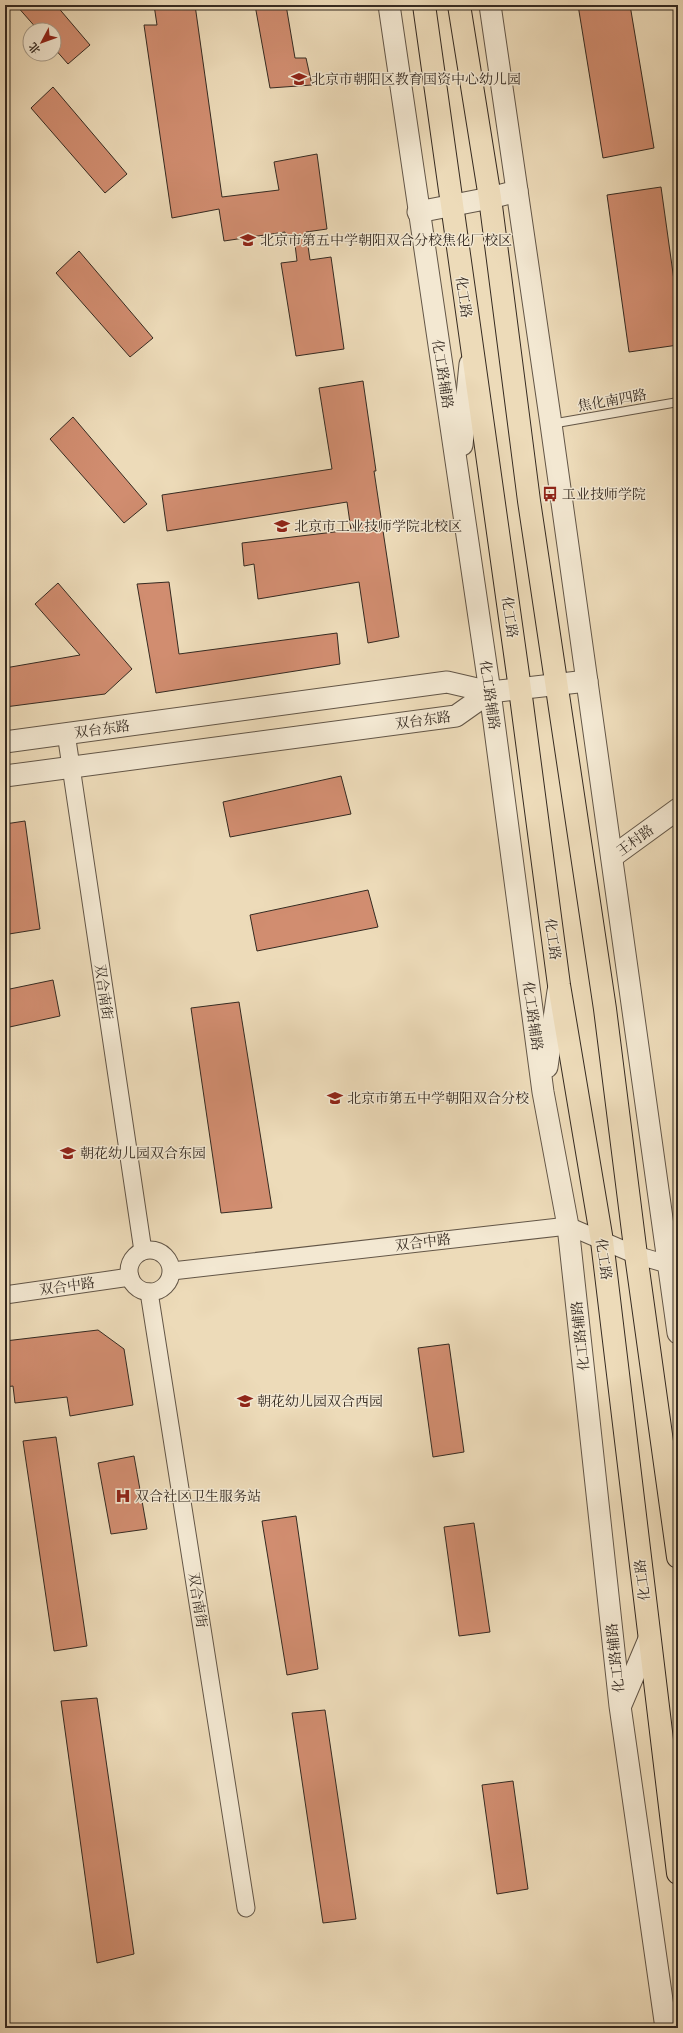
<svg xmlns="http://www.w3.org/2000/svg" width="683" height="2033" viewBox="0 0 683 2033" font-family="'IM FELL DW Pica','Noto Serif SC',serif">
<style>
.building{fill:#d18d70;stroke:#352a21}
.lines{fill:none;stroke-linecap:round;stroke-linejoin:round}
.service-casing{stroke:#635647;stroke-width:10}
.minor-casing{stroke:#635647;stroke-width:19}
.tertiary-casing{stroke:#635647;stroke-width:23}
.primary-casing{stroke:#352a21;stroke-width:24}
.service{stroke:#f3e8d2;stroke-width:8}
.minor{stroke:#f3e8d2;stroke-width:17}
.tertiary{stroke:#f3e8d2;stroke-width:21}
.primary{stroke:#eddbb9;stroke-width:22}
.labels{text-anchor:middle;stroke-width:3;stroke-linejoin:round;paint-order:stroke}
.poi-label{font-size:14px;fill:#352a21;stroke:#f3e8d2;text-anchor:start}
.street-label{font-size:14px;fill:#352a21;stroke:#f3e8d2}
</style>
<rect width="100%" height="100%" fill="#eddbb9"/>
<filter id="stains"><feTurbulence type="fractalNoise" baseFrequency=".005" numOctaves="4"/><feColorMatrix values="0 0 0 0 .2 0 0 0 0 .09 0 0 0 0 .02 0 0 0 .5 -.17"/></filter>
<radialGradient id="worn" r=".72"><stop offset=".6" stop-color="#630" stop-opacity="0"/><stop offset="1" stop-color="#630" stop-opacity=".3"/></radialGradient>
<g class="building">
<polygon points="16,5 56,5 90,45 68,64 54,48 54,30 38,30"/>
<polygon points="154,5 195,5 222,197 279,190 274,162 317,154 327,229 306,232 310,260 331,257 344,349 296,356 281,263 297,261 294,236 286,237 285,232 224,241 219,209 172,218 144,25 157,25"/>
<polygon points="255,5 286,5 295,58 306,58 312,85 270,88"/>
<polygon points="578,5 630,5 654,148 603,158"/>
<polygon points="53,87 127,174 105,193 31,108"/>
<polygon points="661,187 678,309 678,345 629,352 607,195"/>
<polygon points="79,251 153,338 130,357 56,273"/>
<polygon points="363,381 376,471 374,471 399,637 368,643 359,582 258,599 254,564 244,566 242,543 351,530 347,502 167,531 162,495 332,469 319,388"/>
<polygon points="73,417 147,504 124,523 50,439"/>
<polygon points="169,582 179,654 337,633 340,664 156,693 137,584"/>
<polygon points="58,583 132,669 105,694 5,707 5,668 80,655 35,604"/>
<polygon points="341,776 351,814 230,837 223,802"/>
<polygon points="25,821 40,929 9,934 5,904 5,824"/>
<polygon points="368,890 378,927 257,951 250,915"/>
<polygon points="53,980 60,1016 5,1028 5,990"/>
<polygon points="239,1002 272,1208 221,1213 191,1008"/>
<polygon points="98,1330 124,1349 133,1405 70,1416 67,1397 15,1403 13,1386 5,1387 5,1341"/>
<polygon points="449,1344 464,1452 433,1457 418,1348"/>
<polygon points="56,1437 87,1646 54,1651 23,1441"/>
<polygon points="134,1456 147,1529 111,1534 98,1463"/>
<polygon points="296,1516 318,1669 287,1675 262,1521"/>
<polygon points="474,1523 490,1632 459,1636 444,1527"/>
<polygon points="97,1698 134,1954 97,1963 61,1701"/>
<polygon points="325,1710 356,1919 323,1923 292,1713"/>
<polygon points="513,1781 528,1889 497,1894 482,1785"/>
</g>
<g class="lines">
<defs>
<polyline id="service" points="551,424 678,402"/>
<g id="minor">
<polyline points="66,733 143,1251"/>
<circle cx="150" cy="1271" r="21"/>
<polyline points="172,1271 568,1226 636,1255 667,1264"/>
<polyline points="149,1292 246,1908"/>
<polyline points="5,1295 130,1277"/>
</g>
<g id="tertiary">
<polyline points="389,5 490,692 543,1092 568,1226 620,1706 666,2028"/>
<polyline points="490,5 551,424 678,1333"/>
<polyline points="418,212 490,198 517,191"/>
<polyline points="462,445 470,364"/>
<polyline points="5,742 447,682 490,692 587,681"/>
<polyline points="5,776 456,716 490,692"/>
<polyline points="612,857 678,809"/>
<polyline points="547,1067 558,991"/>
<polyline points="621,1705 649,1639"/>
</g>
<g id="primary">
<polyline points="424,5 520,689 559,985 602,1241 678,1873"/>
<polyline points="459,5 490,198 529,501 605,1009 636,1255 678,1557"/>
</g>
</defs>
<use href="#service" class="service-casing"/>
<use href="#minor" class="minor-casing"/>
<use href="#tertiary" class="tertiary-casing"/>
<use href="#primary" class="primary-casing"/>
<use href="#service" class="service"/>
<use href="#minor" class="minor"/>
<use href="#tertiary" class="tertiary"/>
<use href="#primary" class="primary"/>
</g>
<defs>
<symbol id="school-bare" viewBox="-9 -9 18 18"><path d="M0-5L7-2L0 1L-7-2ZM-4 1L0 2.5L4 1V4Q0 6-4 4Z" fill="#8f2418" stroke="#f3e8d2" stroke-width="2.5" paint-order="stroke"/></symbol>
<symbol id="bus-bare" viewBox="-9 -9 18 18"><path d="M-5-6H5V4H4V6H2V4H-2V6H-4V4H-5ZM-3.5-4V0h7V-4ZM-3.5 1.2v1.5H-2V1.2ZM2 1.2v1.5H3.5V1.2Z" fill="#8f2418" stroke="#f3e8d2" stroke-width="2.5" paint-order="stroke"/></symbol>
<symbol id="university-bare" viewBox="-9 -9 18 18"><path d="M0-5L7-2L0 1L-7-2ZM-4 1L0 2.5L4 1V4Q0 6-4 4Z" fill="#8f2418" stroke="#f3e8d2" stroke-width="2.5" paint-order="stroke"/></symbol>
<symbol id="hospital-bare" viewBox="-9 -9 18 18"><path d="M-5-5h3v3.5h4V-5h3V5h-3V1.5h-4V5h-3Z" fill="#8f2418" stroke="#f3e8d2" stroke-width="2.5" paint-order="stroke"/></symbol>
</defs>
<g fill-rule="evenodd">
<use href="#school-bare" x="288" y="68" width="22" height="22"/>
<use href="#school-bare" x="237" y="229" width="22" height="22"/>
<use href="#bus-bare" x="539" y="483" width="22" height="22"/>
<use href="#university-bare" x="271" y="515" width="22" height="22"/>
<use href="#school-bare" x="324" y="1087" width="22" height="22"/>
<use href="#school-bare" x="57" y="1142" width="22" height="22"/>
<use href="#school-bare" x="234" y="1390" width="22" height="22"/>
<use href="#hospital-bare" x="112" y="1485" width="22" height="22"/>
</g>
<g class="labels">
<g class="poi-label">
<text x="311" y="84">北京市朝阳区教育国资中心幼儿园</text>
<text x="260" y="245">北京市第五中学朝阳双合分校焦化厂校区</text>
<text x="562" y="499">工业技师学院</text>
<text x="294" y="531">北京市工业技师学院北校区</text>
<text x="347" y="1103">北京市第五中学朝阳双合分校</text>
<text x="80" y="1158">朝花幼儿园双合东园</text>
<text x="257" y="1406">朝花幼儿园双合西园</text>
<text x="135" y="1501">双合社区卫生服务站</text>
</g>
<g class="street-label">
<text transform="translate(464 297) rotate(82)" y="5">化工路</text>
<text transform="translate(443 374) rotate(81)" y="5">化工路辅路</text>
<text transform="translate(612 400) rotate(-10)" y="5">焦化南四路</text>
<text transform="translate(510 617) rotate(82)" y="5">化工路</text>
<text transform="translate(490 695) rotate(82)" y="5">化工路辅路</text>
<text transform="translate(423 720) rotate(-8)" y="5">双台东路</text>
<text transform="translate(102 729) rotate(-8)" y="5">双台东路</text>
<text transform="translate(635 840) rotate(-36)" y="5">王村路</text>
<text transform="translate(553 939) rotate(82)" y="5">化工路</text>
<text transform="translate(104 992) rotate(82)" y="5">双合南街</text>
<text transform="translate(533 1016) rotate(82)" y="5">化工路辅路</text>
<text transform="translate(423 1242) rotate(-7)" y="5">双合中路</text>
<text transform="translate(604 1259) rotate(82)" y="5">化工路</text>
<text transform="translate(67 1286) rotate(-8)" y="5">双合中路</text>
<text transform="translate(580 1336) rotate(-96)" y="5">化工路辅路</text>
<text transform="translate(642 1580) rotate(-97)" y="5">化工路</text>
<text transform="translate(198 1600) rotate(81)" y="5">双合南街</text>
<text transform="translate(615 1658) rotate(-96)" y="5">化工路辅路</text>
</g>
</g>
<rect width="683" height="2033" fill="none" stroke="#eddbb9" stroke-width="20"/>
<rect x="6" y="6" width="671" height="2021" fill="none" stroke="#352a21" stroke-width="2"/>
<rect x="10" y="10" width="663" height="2013" fill="none" stroke="#352a21"/>
<g transform="translate(42 42) rotate(229)"><circle r="19" fill="#f3e8d2" stroke="#a79c8b"/>
<path d="M0-3L7 15L0 10L-7 15Z" fill="#8f2418"/>
<text y="-6" font-size="11" font-weight="bold" text-anchor="middle" fill="#352a21">北</text>
</g>
<rect width="100%" height="100%" filter="url(#stains)"/>
<rect width="100%" height="100%" fill="url(#worn)"/>
</svg>
